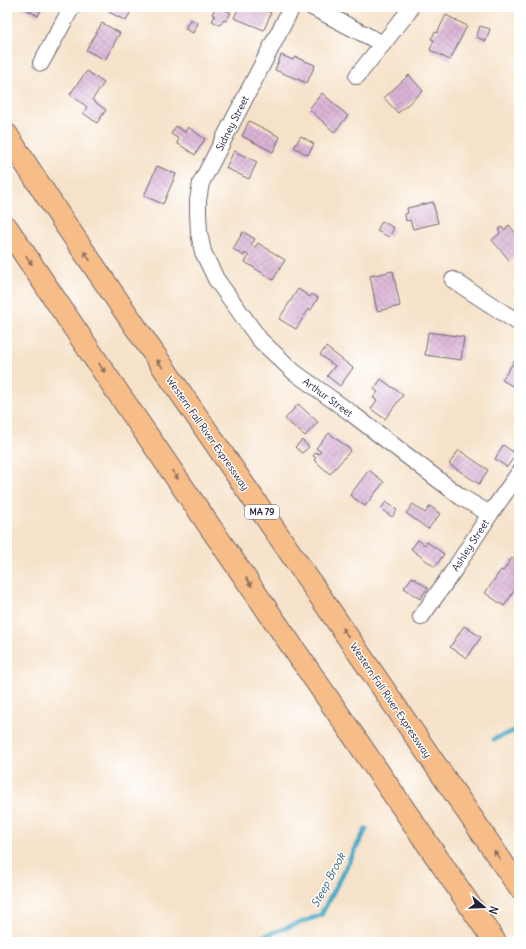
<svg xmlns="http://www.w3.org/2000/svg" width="526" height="949" viewBox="0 0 526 949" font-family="Delius,sans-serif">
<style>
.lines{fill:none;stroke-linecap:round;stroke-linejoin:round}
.stream{stroke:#47aac7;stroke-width:5}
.building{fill:url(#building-cross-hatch)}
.street-casing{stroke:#6c656d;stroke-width:18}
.highway-casing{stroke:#6c656d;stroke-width:24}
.street{stroke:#fff;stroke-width:16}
.highway{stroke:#f7bd88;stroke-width:22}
.oneway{fill:#8c7062}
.labels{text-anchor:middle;stroke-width:3;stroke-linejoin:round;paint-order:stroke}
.shield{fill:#fff;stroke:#646476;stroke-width:1}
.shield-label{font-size:9px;font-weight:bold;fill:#22223b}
.street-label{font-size:10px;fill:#22223b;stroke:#fff}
.water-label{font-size:11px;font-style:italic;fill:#335f7a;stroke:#fff}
</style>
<defs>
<pattern id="building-cross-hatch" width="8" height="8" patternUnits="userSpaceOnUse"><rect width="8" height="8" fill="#dab4d6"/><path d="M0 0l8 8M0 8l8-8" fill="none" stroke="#bb9ab9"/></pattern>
</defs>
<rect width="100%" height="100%" fill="#fff"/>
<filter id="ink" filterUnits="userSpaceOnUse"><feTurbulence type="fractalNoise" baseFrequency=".025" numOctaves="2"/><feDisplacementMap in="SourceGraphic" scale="8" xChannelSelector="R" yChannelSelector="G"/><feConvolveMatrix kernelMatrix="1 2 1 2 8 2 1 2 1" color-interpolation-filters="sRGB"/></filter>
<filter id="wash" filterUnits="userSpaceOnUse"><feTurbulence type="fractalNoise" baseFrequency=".012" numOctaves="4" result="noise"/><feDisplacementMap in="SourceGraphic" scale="16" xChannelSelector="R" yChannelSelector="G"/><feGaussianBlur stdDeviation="0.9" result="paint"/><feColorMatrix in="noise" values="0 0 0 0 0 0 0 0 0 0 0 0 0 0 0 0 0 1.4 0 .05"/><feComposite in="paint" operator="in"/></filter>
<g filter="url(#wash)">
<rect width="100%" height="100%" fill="#f6e2c9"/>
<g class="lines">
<g class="stream">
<polyline points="494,739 519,729"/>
<polyline points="248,942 321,915 366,829"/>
</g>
</g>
<g id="blocks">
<g class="building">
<polygon points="22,7 43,7 38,16"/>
<polygon points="109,7 133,7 126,21 107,11"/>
<polygon points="216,7 221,7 231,13 226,21 224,20 220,25 212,21 215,16 212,14"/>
<polygon points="239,7 257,7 271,13 264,30 234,18"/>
<polygon points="446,15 467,26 450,60 430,50 434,40 431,39 435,32 437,33"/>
<polygon points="190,19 198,23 193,33 185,29"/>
<polygon points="102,23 120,33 105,60 86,50"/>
<polygon points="480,26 490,29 486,41 476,37"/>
<polygon points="281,55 293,60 295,57 315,65 307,83 275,70"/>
<polygon points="87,71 104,83 92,100 106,110 97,123 83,113 87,107 70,94"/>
<polygon points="409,75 423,91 398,113 384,98"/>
<polygon points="322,93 348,116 334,132 309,109"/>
<polygon points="249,121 280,137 273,152 242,136"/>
<polygon points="176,126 185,132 188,127 205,139 195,155 177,143 179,139 171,134"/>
<polygon points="301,136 314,144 308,155 294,147"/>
<polygon points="234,151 257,162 249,179 226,168"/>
<polygon points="157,166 176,174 163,204 144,196"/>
<polygon points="433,202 438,223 413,229 410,220 406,221 405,214 408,213 407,208"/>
<polygon points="382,221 394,228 389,237 377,231"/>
<polygon points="509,225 519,237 519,252 510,261 492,240 500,233 498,230 502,227 504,230"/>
<polygon points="243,232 255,239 251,245 255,247 258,243 285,260 273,280 245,262 249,256 245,253 244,256 233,249"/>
<polygon points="393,271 400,306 377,311 370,276"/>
<polygon points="298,289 310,297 312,294 318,298 311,310 309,309 296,329 279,319"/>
<polygon points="428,332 464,337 461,360 425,355"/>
<polygon points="326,347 353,368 340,386 327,376 335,366 320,355"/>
<polygon points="515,360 519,362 519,390 502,380"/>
<polygon points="381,379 403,395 385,419 371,409 377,400 373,398 378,392 374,389"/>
<polygon points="298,404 318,422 305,436 285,419"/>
<polygon points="329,433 351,450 330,474 314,460 316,458 313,456 316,452 318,454 321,452 316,448"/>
<polygon points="302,440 309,447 302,453 295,447"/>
<polygon points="503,445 516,454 507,467 495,459"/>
<polygon points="459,450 488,470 479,484 449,464"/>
<polygon points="369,470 384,482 365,506 350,495"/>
<polygon points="386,502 397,510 392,517 381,509"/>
<polygon points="413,504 425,513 430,506 440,514 428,529 406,513"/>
<polygon points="418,540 425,545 427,542 444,554 435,567 411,549"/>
<polygon points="512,558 519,562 519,584 504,606 485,593 501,570 503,571"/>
<polygon points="412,577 428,588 420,599 404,588"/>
<polygon points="464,626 481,637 467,658 450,647"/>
</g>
</g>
</g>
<g filter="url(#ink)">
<use href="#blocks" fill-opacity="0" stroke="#6c656d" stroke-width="1"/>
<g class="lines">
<defs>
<g id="street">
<polyline points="292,7 201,183 198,200 198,213 199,233 203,252 216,279 260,340 294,372 351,413 461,497 490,514"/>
<polyline points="312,7 383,44"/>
<polyline points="41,63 72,7"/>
<polyline points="357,76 409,11"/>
<polyline points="453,280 519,323"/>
<polyline points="421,617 454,570 490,514 519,473"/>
</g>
<g id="highway">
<polyline points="7,135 61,218 519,887"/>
<polyline points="7,228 112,384 495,942"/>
</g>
</defs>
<use href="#street" class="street-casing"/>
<use href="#highway" class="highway-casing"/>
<use href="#street" class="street"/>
<use href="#highway" class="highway"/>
</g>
<defs><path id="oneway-solid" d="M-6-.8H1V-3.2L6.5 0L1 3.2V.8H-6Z"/></defs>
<g class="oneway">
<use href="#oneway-solid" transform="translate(87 256) rotate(-124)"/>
<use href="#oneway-solid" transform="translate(29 260) rotate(56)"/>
<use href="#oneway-solid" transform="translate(160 364) rotate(-125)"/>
<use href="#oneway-solid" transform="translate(102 368) rotate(56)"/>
<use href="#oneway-solid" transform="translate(175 475) rotate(56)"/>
<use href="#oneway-solid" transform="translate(249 582) rotate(56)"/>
<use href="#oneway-solid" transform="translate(345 632) rotate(-124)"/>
<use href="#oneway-solid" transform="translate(497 855) rotate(-124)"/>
</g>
</g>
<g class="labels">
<rect class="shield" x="245" y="505" width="34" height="14" rx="3"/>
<g class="shield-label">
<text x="262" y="515">MA 79</text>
</g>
<g class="street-label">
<text transform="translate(232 123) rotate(-63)" y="4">Sidney Street</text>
<text transform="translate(328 397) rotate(36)" y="4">Arthur Street</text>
<text transform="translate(208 433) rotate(55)" y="4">Western Fall River Expressway</text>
<text transform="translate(470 545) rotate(-57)" y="4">Ashley Street</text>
<text transform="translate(391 700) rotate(56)" y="4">Western Fall River Expressway</text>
</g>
<g class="water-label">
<text transform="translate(328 880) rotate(-62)" y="4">Steep Brook</text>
</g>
</g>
<rect width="526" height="949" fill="none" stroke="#fff" stroke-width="24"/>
<g transform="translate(484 907) rotate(109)" stroke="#ffffff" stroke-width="3" paint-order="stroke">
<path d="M0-3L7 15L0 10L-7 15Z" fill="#22223b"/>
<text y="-6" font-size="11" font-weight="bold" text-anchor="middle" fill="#22223b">N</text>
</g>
</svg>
